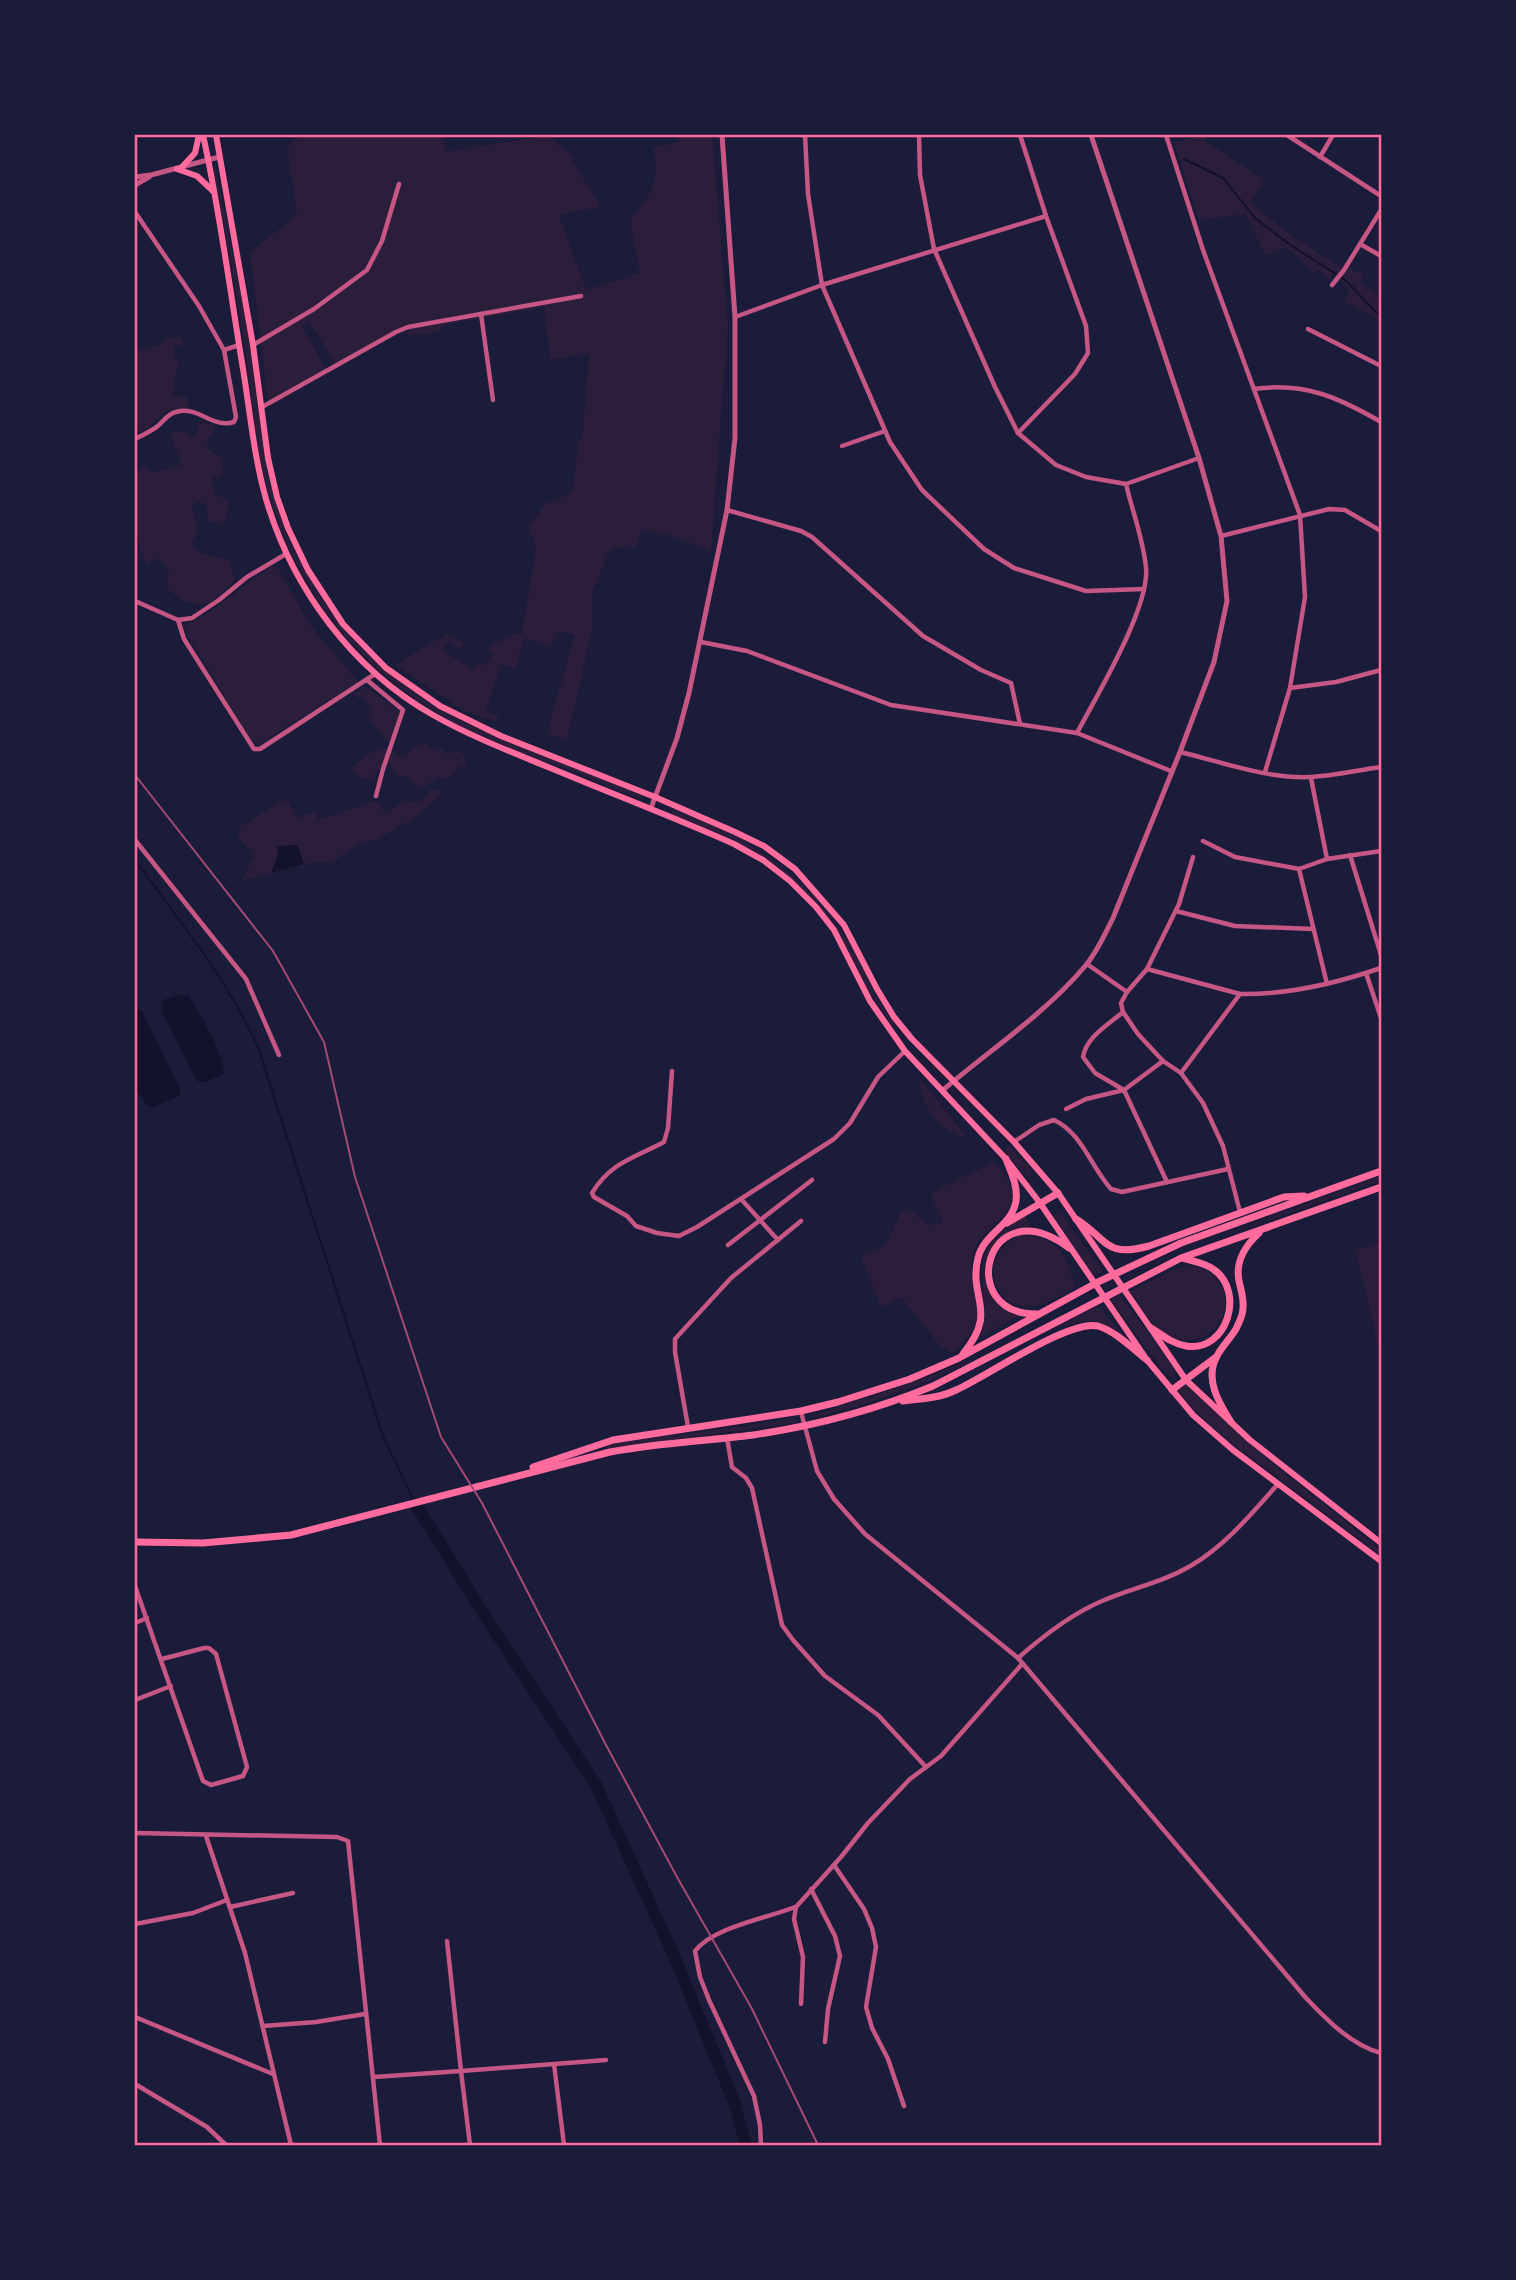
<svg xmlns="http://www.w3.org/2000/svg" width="1516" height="2280" viewBox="0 0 1516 2280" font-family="'Noto Serif',serif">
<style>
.green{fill:#2a1e3b}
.water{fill:#12122b}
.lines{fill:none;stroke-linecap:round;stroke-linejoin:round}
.stream{stroke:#12122b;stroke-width:2}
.river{stroke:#12122b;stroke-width:12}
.minor{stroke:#c65784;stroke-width:4.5}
.tertiary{stroke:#c65784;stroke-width:5}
.secondary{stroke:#ff6b9d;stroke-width:6}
.trunk{stroke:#ff6b9d;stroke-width:7}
.rail{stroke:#a44b75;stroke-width:2}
.neatline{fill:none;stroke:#ff6b9d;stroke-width:2.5}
</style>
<rect width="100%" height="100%" fill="#1b1b3a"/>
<g class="green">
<path d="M302,135H444L445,152L547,136L568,152L600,207L559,215L586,290L640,273L630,221C650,195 661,182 653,148L677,142L679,135H712L728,324L711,551L666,534L642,530L636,547L611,548L592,591L593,625L567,740L546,734L575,635L558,631L551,646L524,639L515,669L501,664L486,711L498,716L497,722L464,711L395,665L446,634L452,635L464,643L461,648L448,641L442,650L473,670L479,663L486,665L493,653L488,650L490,645L513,635L522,634L536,549L529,527L545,504L572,493L578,446L583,432L589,354L550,360L544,307L444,325L440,332L409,336L404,327L336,364L308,320L301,325L326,369L268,401L250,252L297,215L287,147Z"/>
<polygon points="1198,137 1207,137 1205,141 1265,180 1251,201 1253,205 1287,232 1346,271 1350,267 1354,272 1362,272 1363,276 1360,283 1379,295 1381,293 1381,321 1345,302 1349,294 1347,292 1349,288 1334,274 1329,279 1318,270 1314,273 1293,253 1285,248 1265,256 1246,214 1199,220 1174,143"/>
<path d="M215,166L251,345L266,467L285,530L295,553L323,602L354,641L371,658L428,703L469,725L632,792L643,796L642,799C620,792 599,781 578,773C531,756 484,740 441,715C355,666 294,584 267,489C256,449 253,405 247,364C238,302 228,241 215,180L213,168Z"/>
<polygon points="182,337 184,344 174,347 175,358 180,365 175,375 173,394 187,397 189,408 167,411 146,429 135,434 135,352 160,345 165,338"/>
<path d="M198,422L213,425L214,432L207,439L208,449C222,456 224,461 223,477L212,478L214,494L230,500L224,525L209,521L206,504L196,501L191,509C198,523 201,531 191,543L200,554L229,559L235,579C229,585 223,593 216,599C200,612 179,600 166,587L169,569L156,558L147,564L135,536V472L146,465L150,473L181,465L170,432L183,431L192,437L196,435Z"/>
<path d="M270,567H277L309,623L358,682L258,745L250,739L183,627C215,611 241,588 270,567Z"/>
<polygon points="366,687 399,711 399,718 388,743 367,716 372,710 363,697 359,699 353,694"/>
<polygon points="427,744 431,749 441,749 447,754 459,750 466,758 466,765 460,767 449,779 437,777 426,787 419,788 406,775 398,778 389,764 377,771 373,779 362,778 351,770 351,767 376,749 392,748 393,752 404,758 417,745"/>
<path d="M431,790H438L442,794L412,820L375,840L357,845L334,861L314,862L243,881L242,879L254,856L251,848L247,849L238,836L239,827C256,818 269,807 287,799L296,818L316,812L319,820L376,801L386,813L402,803L421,801Z"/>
<path d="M674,810C748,834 809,879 851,945C860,960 866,978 875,994C881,1005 888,1015 895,1025L893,1026L866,987L832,923L797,883L753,850L731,838L673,816L671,812Z"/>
<path d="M920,1081H922L968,1139C939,1129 923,1112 920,1081Z"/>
<polygon points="1008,1145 1032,1170 1031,1176 1026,1177 1005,1152"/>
<path d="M994,1162C1003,1172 1012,1180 1012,1194C1011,1221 981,1229 974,1252C961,1294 1001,1310 953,1353L941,1347L901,1297L881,1307L860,1255L885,1246L902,1210L916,1213C922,1223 927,1226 939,1224L942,1219L930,1193Z"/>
<polygon points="1381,1176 1381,1181 1219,1237"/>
<polygon points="1060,1212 1103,1272 1093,1277 1054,1216"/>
<path d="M1025,1215L1031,1226C975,1233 967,1295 1019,1315L979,1338C995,1307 972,1275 988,1247C996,1233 1012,1224 1025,1215Z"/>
<path d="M1022,1235C1061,1238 1064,1254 1076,1287C1063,1294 1049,1304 1035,1306C990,1314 976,1250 1022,1235Z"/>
<polygon points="1381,1242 1381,1357 1355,1250"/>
<path d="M1192,1266C1199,1268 1207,1270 1212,1275C1246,1305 1209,1355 1169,1337C1152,1329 1140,1305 1130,1291L1176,1269Z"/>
<polygon points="1120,1295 1176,1371 1175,1375 1171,1377 1166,1374 1110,1299"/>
<path d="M1098,1306L1129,1341C1102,1324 1098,1314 1065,1327L1062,1325Z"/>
<path d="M973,1358C923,1387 866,1405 810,1418L808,1417L921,1380Z"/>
<polygon points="1185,1383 1271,1462 1381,1550 1381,1555 1233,1444 1206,1421 1176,1390"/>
<path d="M794,1418L796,1420L794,1423L608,1449V1445C669,1434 732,1430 794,1418Z"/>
</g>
<g class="water">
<polygon points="298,845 304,864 271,873 278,855 277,846"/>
<path d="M178,995L189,996C202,1019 221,1046 224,1073L206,1082L197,1081L162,1012L163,1000Z"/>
<polygon points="136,1009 142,1011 180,1088 179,1096 153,1107 147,1105 135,1088"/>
</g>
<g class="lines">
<g class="stream">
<polyline points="1184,159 1223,178 1255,218 1289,244 1345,280 1381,317"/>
<path d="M135,860C179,920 227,979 258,1047L383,1436L413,1499"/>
</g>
<polyline class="river" points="415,1503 485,1616 596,1785 675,1958 734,2102 746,2145"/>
<g class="minor">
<polyline points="805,135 808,194 822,285 890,442 922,490 984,549 1014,568 1086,591 1144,589"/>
<polyline points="919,135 920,175 934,249 995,387 1018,433 1056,465 1086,477 1126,484 1199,458"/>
<polyline points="1166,135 1203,250 1300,515 1305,597 1290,688 1265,772"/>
<polyline points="1287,135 1381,196"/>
<polyline points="1320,157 1333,135"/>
<polyline points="135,212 199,306 224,350 239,345"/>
<polyline points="1360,244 1381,256"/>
<polyline points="1332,285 1344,270 1381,210"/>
<polyline points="481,314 493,400"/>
<polyline points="735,317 822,285 1046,216"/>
<polyline points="1308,329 1381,366"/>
<polyline points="253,345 314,309 367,270 382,241 399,184"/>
<path d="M1254,389C1304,382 1338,397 1381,422"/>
<polyline points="262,407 396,332 408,327 581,296"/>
<polyline points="1018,433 1075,374 1088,353 1086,326 1046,216 1020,135"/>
<path d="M135,439C143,435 152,431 159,425C164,420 168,414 176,412C198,405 212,429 234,422L236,417L224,350"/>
<polyline points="842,446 885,431"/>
<polyline points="727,510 801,531 812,537 923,636 981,670 1011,683 1020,724"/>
<polyline points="1221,536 1329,509 1345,510 1381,531"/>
<polyline points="135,601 178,620 192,618 219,600 247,577 286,554"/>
<polyline points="178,620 184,639 254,749 260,749 375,674"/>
<polyline points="701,642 747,651 891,705 1077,733 1171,771"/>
<polyline points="367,680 403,710 383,769 376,796"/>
<polyline points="1290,688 1336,682 1381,670"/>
<path d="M1077,733C1096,697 1150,607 1146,568C1144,542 1132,510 1126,484"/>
<path d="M1180,752C1222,762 1267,779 1310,777C1334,776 1358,770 1381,767"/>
<polyline points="1311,778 1327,859"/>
<polyline points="135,840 246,979 279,1055"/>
<polyline points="1203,841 1235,857 1299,869 1327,859 1381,851"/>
<polyline points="1350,855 1381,955"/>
<polyline points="1193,857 1179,904 1147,969 1127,992 1121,1003 1123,1012 1138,1034 1163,1061 1181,1073 1203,1103 1223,1146 1240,1212"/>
<polyline points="1299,869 1327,984"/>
<polyline points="1176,911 1235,926 1313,929"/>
<polyline points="1087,964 1127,992"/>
<path d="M1147,969L1240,994C1287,995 1337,983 1381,968"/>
<polyline points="1366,973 1381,1018"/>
<path d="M1123,1012C1108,1025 1086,1037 1083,1057L1095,1073L1124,1090L1167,1182"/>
<path d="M672,1071L668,1128L664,1142C634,1158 611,1162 592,1193L594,1197L627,1216L636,1226L657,1233L679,1236L697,1227L834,1139L850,1123L878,1077L905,1051"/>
<polyline points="1181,1073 1240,994"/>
<polyline points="1066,1109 1086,1099 1124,1090 1163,1061"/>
<path d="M1014,1142L1039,1125L1054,1120C1082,1133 1091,1167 1111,1189L1122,1192L1228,1169"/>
<polyline points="741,1199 778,1240"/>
<polyline points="728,1245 812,1180"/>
<path d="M801,1412L817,1471L834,1499L865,1534L1018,1658L1306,1998C1327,2020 1351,2045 1381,2053"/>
<polyline points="688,1427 675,1352 675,1339 731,1278 801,1221"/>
<polyline points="727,1438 732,1467 746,1478 752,1488 782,1625 793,1640 825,1676 878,1715 926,1767"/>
<polyline points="135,1586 203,1781 211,1785 243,1776 247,1767 216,1654 209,1648 204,1648 162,1659"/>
<polyline points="135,1623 147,1618"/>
<path d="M1018,1658C1043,1636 1071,1614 1102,1601C1132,1588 1164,1582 1192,1565C1226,1545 1252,1513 1278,1484"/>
<polyline points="135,1700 171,1686"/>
<polyline points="135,1833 337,1837 348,1841 380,2145"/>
<polyline points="206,1836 245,1953 291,2145"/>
<polyline points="834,1865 864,1909 872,1928 876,1947 866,2007 872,2028 888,2059 904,2106"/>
<polyline points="811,1889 835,1936 840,1956 828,2009 825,2042"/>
<polyline points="230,1907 293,1893"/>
<polyline points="135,1924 193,1913 227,1900"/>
<polyline points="447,1941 461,2071 554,2064 564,2145"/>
<polyline points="801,2004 803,1957 794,1919 796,1907 841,1857 868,1823 910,1779 941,1756 1022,1664"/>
<polyline points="135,2017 273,2074"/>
<polyline points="263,2026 316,2022 365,2014"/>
<polyline points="554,2064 606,2060"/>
<polyline points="374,2077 461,2071 470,2145"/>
<polyline points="135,2084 207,2127 226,2145"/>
<path d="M761,2145L760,2125L754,2096L709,2000L700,1977L695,1951C713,1927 768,1918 795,1907"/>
</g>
<g class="tertiary">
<polyline points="135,177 151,175 219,157"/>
<polyline points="135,185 149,177"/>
<polyline points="651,808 677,738 689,693 727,510 735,438 735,317 722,135"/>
<path d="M943,1090C991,1049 1045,1014 1086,965C1097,952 1105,934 1113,918L1180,752L1214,662L1227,601L1221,536L1199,458L1091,135"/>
</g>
<g class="secondary">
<path d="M203,135C220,212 230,291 243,369C250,412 254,457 266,499C292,588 352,669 433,715C470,736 509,751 548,767C610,793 673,817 734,844L763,860L790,881L816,907L834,930L870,1001L905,1051L1006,1159L1040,1203L1147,1360L1193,1415L1233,1450L1381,1561"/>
<polyline points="216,135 253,345 268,458 277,497 288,528 308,570 343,624 386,668 440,706 501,736 655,797 735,832 764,846 795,869 844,925 877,989 894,1017 912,1039 1014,1142 1058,1193 1186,1380 1250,1440 1381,1543"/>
<polyline points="182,167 195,153 199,135"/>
<polyline points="177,169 197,176 213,191"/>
</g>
<g class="trunk">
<path d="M1076,1219C1109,1240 1104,1258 1149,1246L1284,1197L1304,1196"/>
<polyline points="1007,1223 1058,1193"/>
<path d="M1037,1314C954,1315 986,1186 1069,1248"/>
<path d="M1151,1328C1162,1335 1173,1344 1186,1346C1227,1353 1246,1291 1213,1269C1205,1263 1192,1261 1182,1258"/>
<path d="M963,1354C999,1310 968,1299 978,1258C984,1233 1012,1226 1016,1201C1018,1186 1011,1172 1006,1159"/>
<polyline points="1172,1390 1216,1357"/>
<path d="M903,1401C920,1399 940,1398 956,1390C986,1377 1069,1319 1098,1326C1115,1331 1133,1349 1147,1360"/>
<path d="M1231,1422C1219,1403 1204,1379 1217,1356C1222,1346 1230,1339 1236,1329C1239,1322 1243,1316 1243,1308C1244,1299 1241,1290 1239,1281C1235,1261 1245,1246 1259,1233"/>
<polyline points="533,1467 613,1440 801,1411 838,1402 910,1379 959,1358 1098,1282 1181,1243 1381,1171"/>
<path d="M135,1542L203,1543L291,1535L610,1452C657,1443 705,1441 753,1435C814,1426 875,1410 933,1386L1181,1258L1381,1187"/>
</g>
<polyline class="rail" points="135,775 273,951 324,1042 355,1177 441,1437 482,1503 606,1745 677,1877 751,2007 818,2145"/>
</g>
<rect width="1516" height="2280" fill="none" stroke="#1b1b3a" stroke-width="273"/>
<rect x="136" y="136" width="1244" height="2008" class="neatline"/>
</svg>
